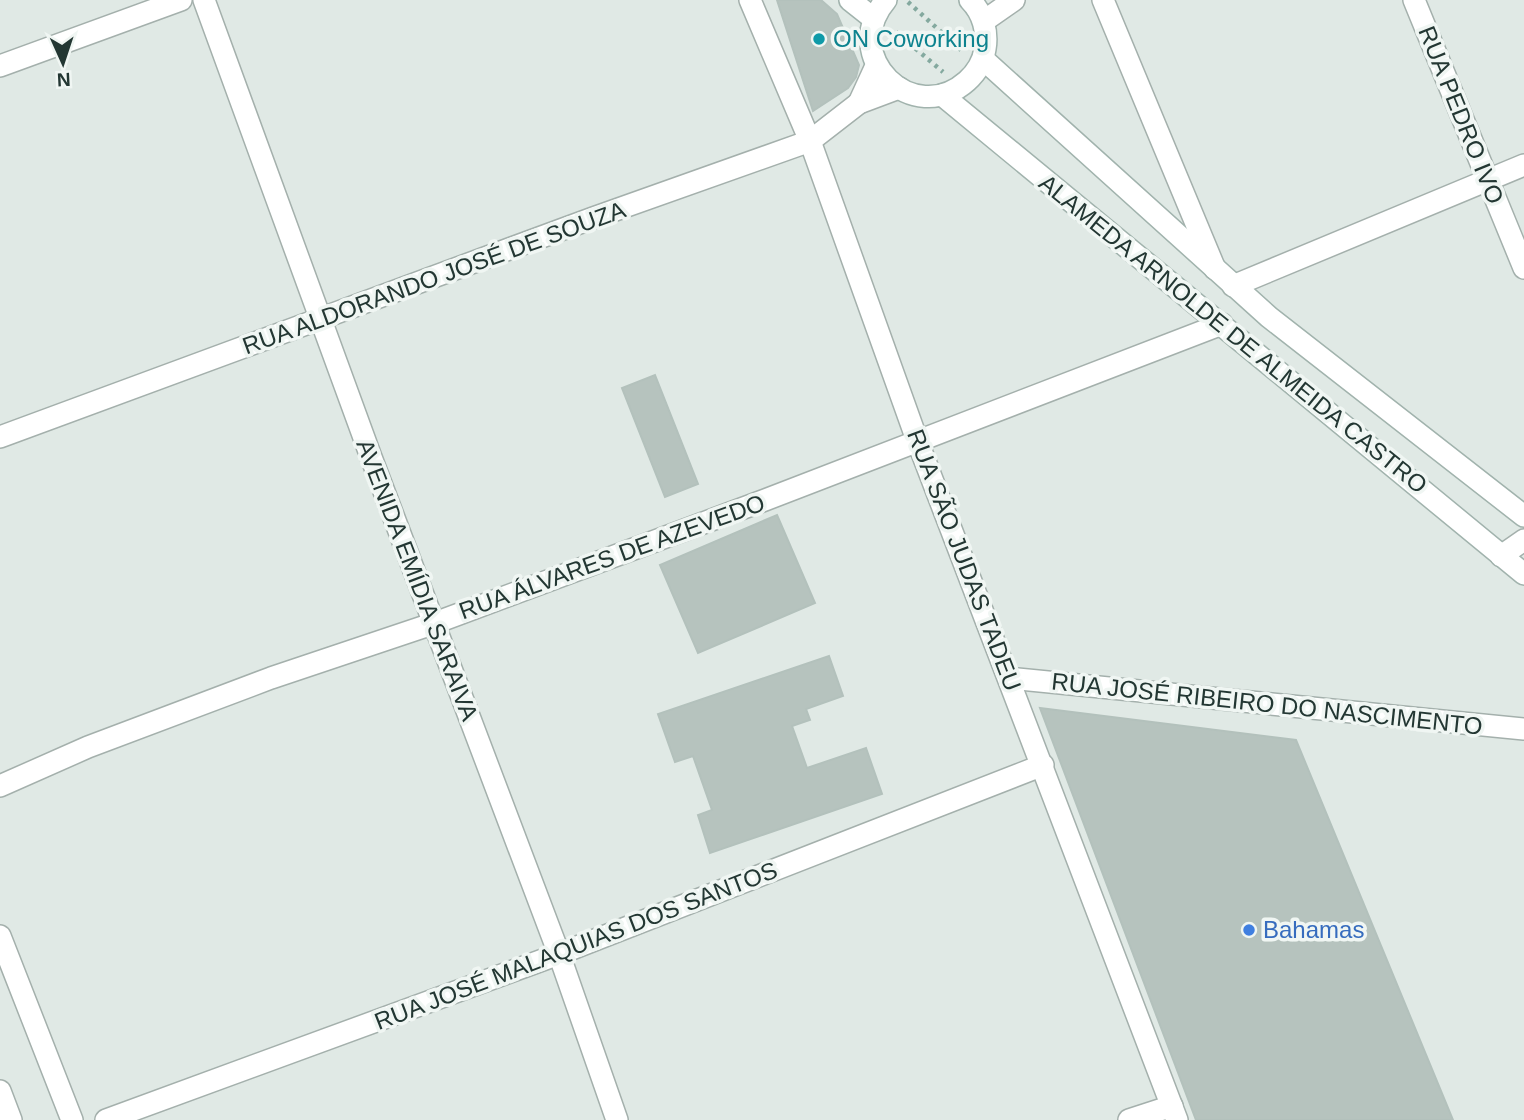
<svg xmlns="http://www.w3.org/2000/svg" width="1524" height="1120" viewBox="0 0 1524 1120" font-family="Helvetica,sans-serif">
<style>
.building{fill:#b6c3be;stroke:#b3c1bc;stroke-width:2}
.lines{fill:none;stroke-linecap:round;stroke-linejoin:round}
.minor-casing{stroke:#a4b0ac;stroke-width:24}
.secondary-casing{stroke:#a1b3ad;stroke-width:24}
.path{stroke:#84a99f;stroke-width:4.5;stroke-dasharray:3.5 5;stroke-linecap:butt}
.minor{stroke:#fff;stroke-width:21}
.secondary{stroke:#fff;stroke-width:21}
.culture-dot{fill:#0f9aa8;stroke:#f0f6f3;stroke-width:2.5}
.shop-dot{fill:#3f7fe0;stroke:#f0f6f3;stroke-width:2.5}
.labels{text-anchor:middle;stroke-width:7;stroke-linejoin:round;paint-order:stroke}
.culture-label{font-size:24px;fill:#0d838f;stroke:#f0f6f3;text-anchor:start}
.street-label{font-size:24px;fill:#233733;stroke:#f0f6f3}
.shop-label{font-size:24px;fill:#366cbe;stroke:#f0f6f3;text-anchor:start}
</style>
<rect width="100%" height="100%" fill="#e0e9e5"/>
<g class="building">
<polygon points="777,0 821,0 837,14 859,65 856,77 848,88 813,111"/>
<polygon points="655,375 698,484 665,497 622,388"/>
<polygon points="777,515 815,603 698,653 660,565"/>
<polygon points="829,656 843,696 806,709 810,720 792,726 807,768 866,748 882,794 710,853 698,815 712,810 693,756 675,762 658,714"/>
<polygon points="1040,708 1296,740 1453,1120 1196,1120"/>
</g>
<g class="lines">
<defs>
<g id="minor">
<polyline points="204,0 371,457 559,954 617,1120"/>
<polyline points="750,0 810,141 917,440 1177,1120"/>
<polyline points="1103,0 1215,269"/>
<polyline points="1414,0 1524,268"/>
<polyline points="984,21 1014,0"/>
<polyline points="0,66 181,0"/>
<polyline points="859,103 876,66"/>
<polyline points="1233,286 1524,165"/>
<polyline points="0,437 593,218 810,141 859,103 899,88"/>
<polyline points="1501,556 1524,540"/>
<polyline points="1009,678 1524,729"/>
<polyline points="0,786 88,747 271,678 435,623 765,500 1222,324"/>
<polyline points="0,936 72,1120"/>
<polyline points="0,1091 11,1120"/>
<polyline points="106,1120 559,954 1043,765"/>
<polyline points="1129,1120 1172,1106"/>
</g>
<g id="secondary">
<polyline points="850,0 874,19"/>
<path d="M886,0C838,56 913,129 967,81C977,72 983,62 985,49C988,32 983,13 970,0"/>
<polyline points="983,59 1269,317 1524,516"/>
<polyline points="942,95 1524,574"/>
</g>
</defs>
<use href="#minor" class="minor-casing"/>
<use href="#secondary" class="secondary-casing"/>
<g class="path">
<polyline points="908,2 961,50"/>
<polyline points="896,32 943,72"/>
</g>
<use href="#minor" class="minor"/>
<use href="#secondary" class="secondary"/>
</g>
<circle class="culture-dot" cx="819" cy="39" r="7"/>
<circle class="shop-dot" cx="1249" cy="930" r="7"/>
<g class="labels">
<g class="culture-label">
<text x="833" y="47">ON Coworking</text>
</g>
<g class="street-label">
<text transform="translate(1461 115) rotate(68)" y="8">RUA PEDRO IVO</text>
<text transform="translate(434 278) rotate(-20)" y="8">RUA ALDORANDO JOSÉ DE SOUZA</text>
<text transform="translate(1233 334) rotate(39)" y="8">ALAMEDA ARNOLDE DE ALMEIDA CASTRO</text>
<text transform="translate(612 557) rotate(-20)" y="8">RUA ÁLVARES DE AZEVEDO</text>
<text transform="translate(964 560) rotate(69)" y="8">RUA SÃO JUDAS TADEU</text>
<text transform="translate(417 580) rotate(69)" y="8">AVENIDA EMÍDIA SARAIVA</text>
<text transform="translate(1267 704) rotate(6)" y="8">RUA JOSÉ RIBEIRO DO NASCIMENTO</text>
<text transform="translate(576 946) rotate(-21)" y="8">RUA JOSÉ MALAQUIAS DOS SANTOS</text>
</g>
<g class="shop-label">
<text x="1263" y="938">Bahamas</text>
</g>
</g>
<g transform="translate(63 63) rotate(177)" stroke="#f0f6f3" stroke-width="5" paint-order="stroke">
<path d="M0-5L12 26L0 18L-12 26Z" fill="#233733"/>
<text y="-10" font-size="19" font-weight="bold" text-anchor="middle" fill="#233733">N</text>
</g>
</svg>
